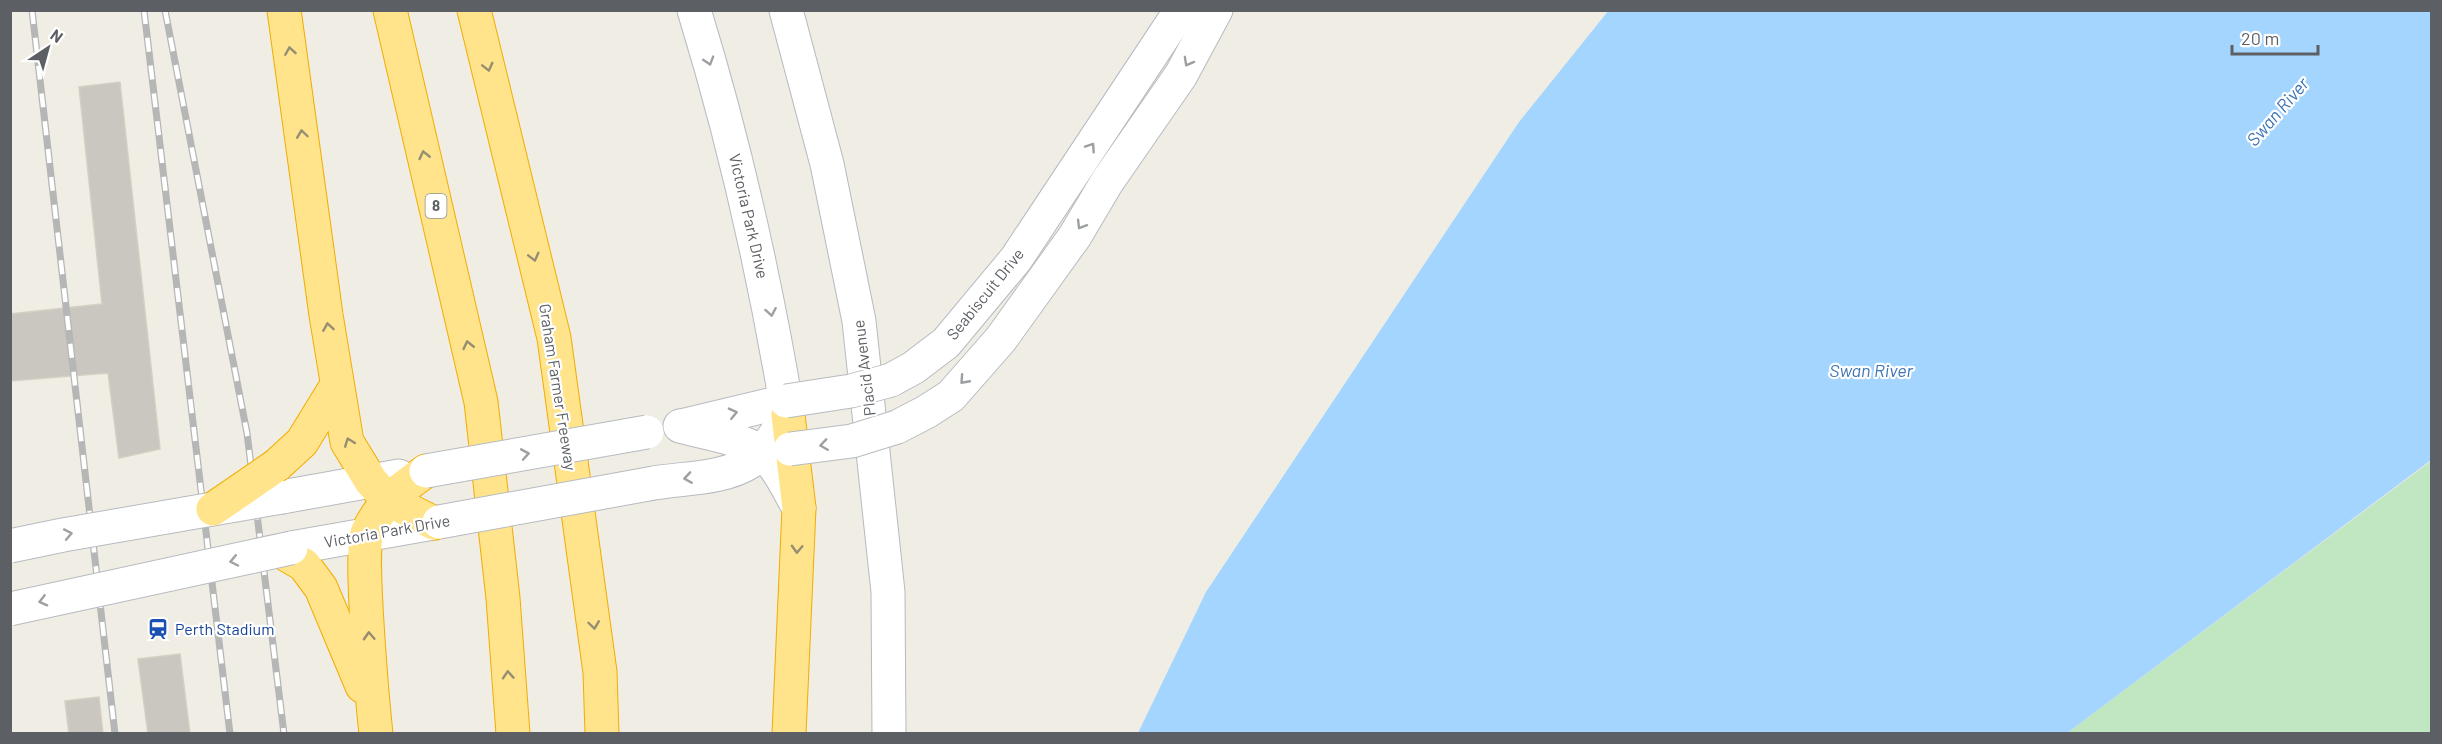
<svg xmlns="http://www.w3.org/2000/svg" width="2442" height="744" viewBox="0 0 2442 744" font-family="Barlow,sans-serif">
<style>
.green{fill:#c0e7c1}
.water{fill:#a4d5ff}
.building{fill:#cac7c1;stroke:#d4cfc2;stroke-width:1.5}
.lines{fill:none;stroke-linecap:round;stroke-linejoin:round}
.street-casing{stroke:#b6babe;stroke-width:35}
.secondary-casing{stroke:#b7bbc0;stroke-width:35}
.highway-casing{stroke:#f3ac00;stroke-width:35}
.street{stroke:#fff;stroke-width:33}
.secondary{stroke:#fff;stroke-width:33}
.highway{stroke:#ffe48b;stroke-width:33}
.rail-casing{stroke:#b5b6b6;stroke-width:7}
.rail{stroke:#fff;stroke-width:4.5;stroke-dasharray:14;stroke-linecap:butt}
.secondary-bridge-casing{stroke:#b7bbc0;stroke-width:35;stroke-linecap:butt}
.highway-bridge-casing{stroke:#f3ac00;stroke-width:35;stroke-linecap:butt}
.secondary-bridge{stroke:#fff;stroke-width:33}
.highway-bridge{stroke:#ffe48b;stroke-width:33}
.oneway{stroke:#958e72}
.oneway2{stroke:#9da0a3}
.labels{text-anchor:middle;stroke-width:4.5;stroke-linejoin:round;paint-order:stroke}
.shield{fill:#fff;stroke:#8d9093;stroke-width:1.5}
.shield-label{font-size:15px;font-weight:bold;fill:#5c6065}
.street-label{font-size:16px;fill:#5c6065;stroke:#fff}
.transit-label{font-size:16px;fill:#164399;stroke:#fff;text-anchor:start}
.water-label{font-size:18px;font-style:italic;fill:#3e75b4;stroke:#fff}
</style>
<rect width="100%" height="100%" fill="#efede4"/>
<polygon class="green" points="2431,461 2431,733 2067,733"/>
<polygon class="water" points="1609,10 2431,11 2431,460 2067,733 1138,733 1206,592 1519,122"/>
<g class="building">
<polygon points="120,82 160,449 119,458 108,373 10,381 10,314 102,304 79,87"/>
<polygon points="180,654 190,734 148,734 138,659"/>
<polygon points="99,697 103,734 69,734 65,701"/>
</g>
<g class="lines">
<defs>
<polyline id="street" points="786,10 827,164 859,321 888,592 889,734"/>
<g id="secondary">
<polyline points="891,380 913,368 946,343 1016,259 1181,10"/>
<path d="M680,426C704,433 740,438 759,451C777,463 788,490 799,508"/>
<polyline points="681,426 786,401"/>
<polyline points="897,427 926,412 951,396 1001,339 1075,236 1107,182 1181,75 1216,10"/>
<path d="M654,483C683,478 724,479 750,462C767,451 777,431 788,415C765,277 735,143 694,10"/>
<polyline points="282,497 399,476"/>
<polyline points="291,548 439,522"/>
</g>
<g id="highway">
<polyline points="284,10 326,315 347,442 371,481 387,499 434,523"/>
<polyline points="390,10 481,402 503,598 513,734"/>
<polyline points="474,10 554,338 600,672 602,734"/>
<polyline points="788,415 799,508 789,734"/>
<polyline points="277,465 302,442 337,385"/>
<polyline points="280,551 304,565 321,588 362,686"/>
<path d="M376,734C373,706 359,550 367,533C381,503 399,490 426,471"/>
</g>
</defs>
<use href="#street" class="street-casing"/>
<use href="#secondary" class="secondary-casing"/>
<use href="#highway" class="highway-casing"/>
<use href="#street" class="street"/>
<use href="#secondary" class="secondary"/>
<use href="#highway" class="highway"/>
<defs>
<g id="rail">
<polyline points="32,10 115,734"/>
<polyline points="144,10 230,734"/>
<polyline points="165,10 247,433 284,734"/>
</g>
</defs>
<use href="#rail" class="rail-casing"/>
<use href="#rail" class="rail"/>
<defs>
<g id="secondary-bridge">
<polyline points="786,401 851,391 891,380"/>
<polyline points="790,449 852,441 897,427"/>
<polyline points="426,471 647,432"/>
<polyline points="439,522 654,483"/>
<polyline points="10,546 63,535 282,497"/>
<polyline points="10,609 291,548"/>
</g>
<polyline id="highway-bridge" points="213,509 277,465"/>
</defs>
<use href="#secondary-bridge" class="secondary-bridge-casing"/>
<use href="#highway-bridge" class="highway-bridge-casing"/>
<use href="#secondary-bridge" class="secondary-bridge"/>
<use href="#highway-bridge" class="highway-bridge"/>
</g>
<defs><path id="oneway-chevron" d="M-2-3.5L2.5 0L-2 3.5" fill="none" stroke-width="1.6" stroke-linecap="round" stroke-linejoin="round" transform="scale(1.5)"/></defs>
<g class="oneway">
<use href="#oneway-chevron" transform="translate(290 51) rotate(-99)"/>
<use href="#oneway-chevron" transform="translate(488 67) rotate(76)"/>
<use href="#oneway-chevron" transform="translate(302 134) rotate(-98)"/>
<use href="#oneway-chevron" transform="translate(424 155) rotate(-103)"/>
<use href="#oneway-chevron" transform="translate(534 257) rotate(76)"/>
<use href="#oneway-chevron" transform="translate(328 327) rotate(-99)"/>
<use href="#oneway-chevron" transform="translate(468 345) rotate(-103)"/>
<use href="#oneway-chevron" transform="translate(349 442) rotate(-111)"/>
<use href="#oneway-chevron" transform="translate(797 549) rotate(92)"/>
<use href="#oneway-chevron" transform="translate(594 625) rotate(82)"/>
<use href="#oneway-chevron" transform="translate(369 636) rotate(-93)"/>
<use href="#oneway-chevron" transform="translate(508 675) rotate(-94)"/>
</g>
<g class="oneway2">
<use href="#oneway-chevron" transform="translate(709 61) rotate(73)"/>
<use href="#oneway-chevron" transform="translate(1188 62) rotate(119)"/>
<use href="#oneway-chevron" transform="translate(1091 147) rotate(-56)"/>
<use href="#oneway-chevron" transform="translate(1081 225) rotate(121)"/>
<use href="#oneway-chevron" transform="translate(771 312) rotate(80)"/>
<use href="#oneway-chevron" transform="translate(964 380) rotate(132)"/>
<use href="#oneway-chevron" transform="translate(733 413) rotate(-13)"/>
<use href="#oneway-chevron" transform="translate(824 445) rotate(172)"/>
<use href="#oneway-chevron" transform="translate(525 454) rotate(-10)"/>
<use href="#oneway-chevron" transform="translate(688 478) rotate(171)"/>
<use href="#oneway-chevron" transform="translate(68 534) rotate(-11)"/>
<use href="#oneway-chevron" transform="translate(234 561) rotate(168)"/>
<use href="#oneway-chevron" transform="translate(43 601) rotate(166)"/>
</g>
<defs>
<symbol id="station-bare" viewBox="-9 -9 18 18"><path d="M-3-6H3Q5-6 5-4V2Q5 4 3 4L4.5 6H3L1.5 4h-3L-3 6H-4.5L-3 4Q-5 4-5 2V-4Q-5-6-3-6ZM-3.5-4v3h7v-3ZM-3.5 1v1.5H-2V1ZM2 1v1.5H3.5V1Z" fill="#1a4fb4" stroke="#fff" stroke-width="2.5" paint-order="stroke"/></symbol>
</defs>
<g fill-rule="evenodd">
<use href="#station-bare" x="143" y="614" width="30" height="30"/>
</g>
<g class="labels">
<rect class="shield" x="425.5" y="194" width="21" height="24" rx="4.5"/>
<g class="shield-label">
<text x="436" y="211">8</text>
</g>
<g class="street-label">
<text transform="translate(749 216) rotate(77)" y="6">Victoria Park Drive</text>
<text transform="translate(985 294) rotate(-51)" y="6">Seabiscuit Drive</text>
<text transform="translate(864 368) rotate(-97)" y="6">Placid Avenue</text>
<text transform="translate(558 387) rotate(81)" y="6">Graham Farmer Freeway</text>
<text transform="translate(387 531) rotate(-10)" y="6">Victoria Park Drive</text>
</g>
<g class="transit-label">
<text x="175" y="635">Perth Stadium</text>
</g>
<g class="water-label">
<text transform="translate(2278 112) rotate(-49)" y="6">Swan River</text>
<text x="1871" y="377">Swan River</text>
</g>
</g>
<rect width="2442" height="744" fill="none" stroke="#5c6065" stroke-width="24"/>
<g transform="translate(48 48) rotate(36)" stroke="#ffffff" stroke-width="4.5" paint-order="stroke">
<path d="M0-4.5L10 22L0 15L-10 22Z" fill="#5c6065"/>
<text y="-9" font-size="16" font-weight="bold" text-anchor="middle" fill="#5c6065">N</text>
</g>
<path d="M2232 45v9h86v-9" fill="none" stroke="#5c6065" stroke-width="3"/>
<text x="2241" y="45" font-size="18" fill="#5c6065" stroke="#ffffff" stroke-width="4.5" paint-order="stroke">20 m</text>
</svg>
